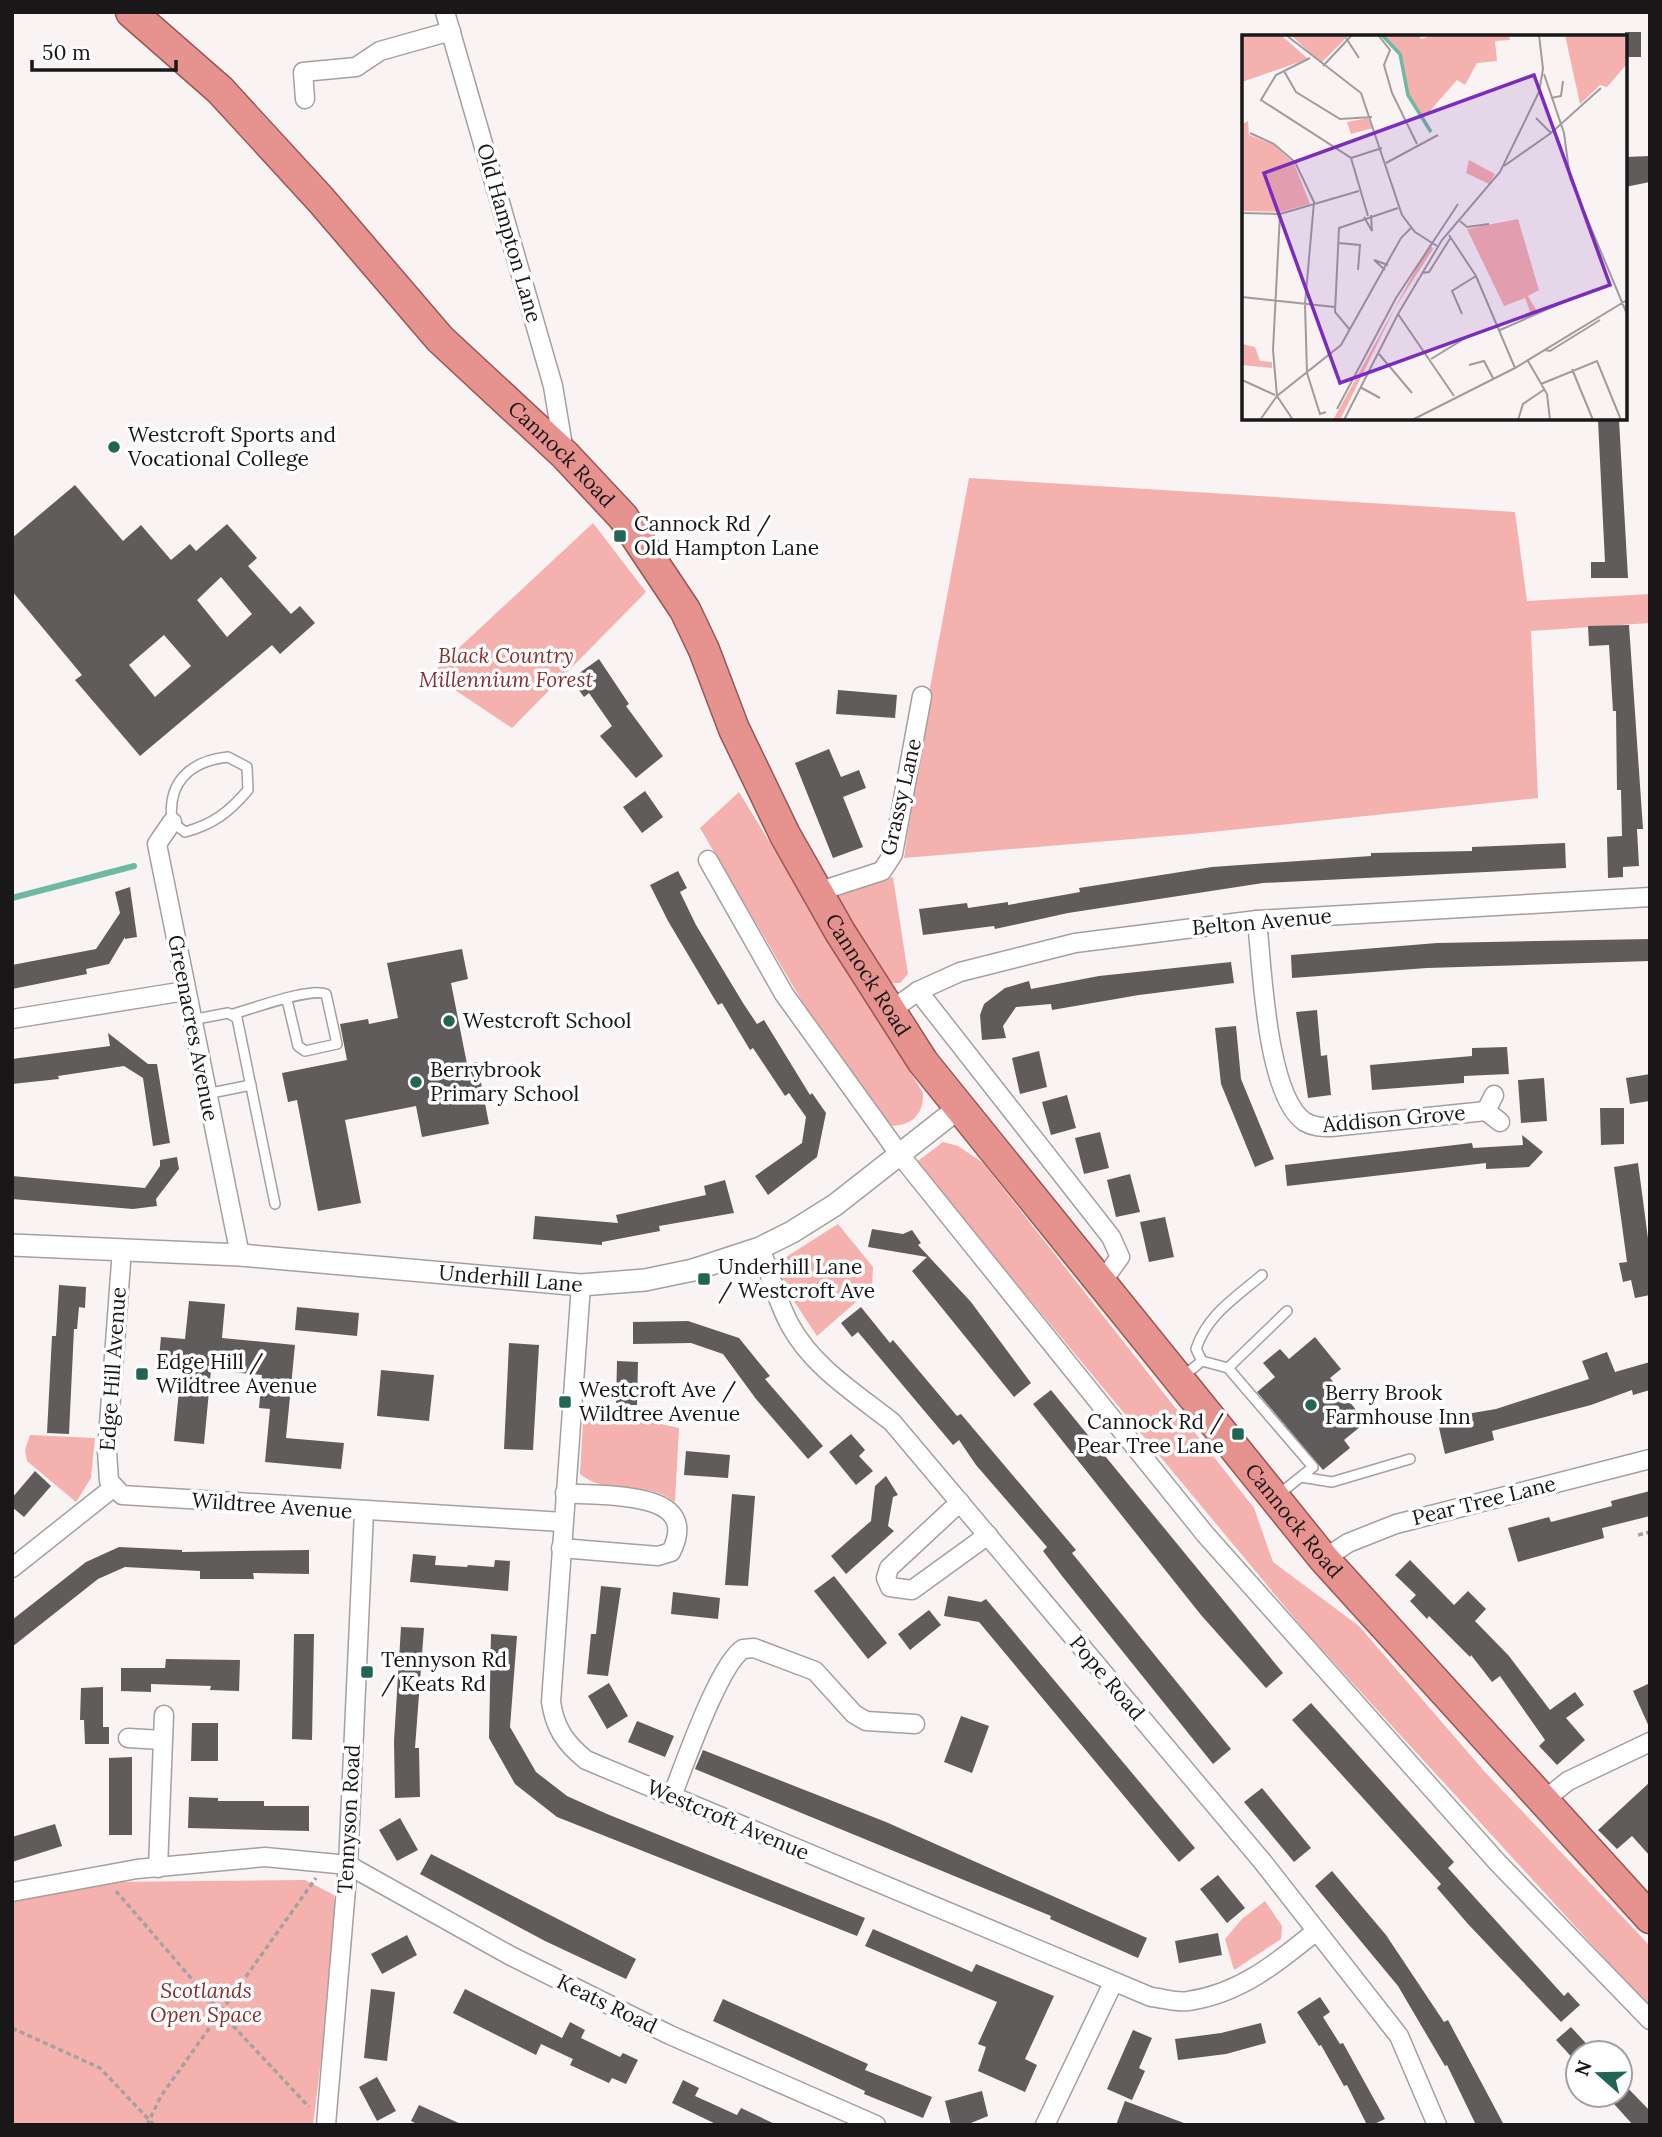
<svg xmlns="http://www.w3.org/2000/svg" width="1662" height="2137" viewBox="0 0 1662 2137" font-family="Lora,serif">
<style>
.green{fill:#f5b1ad}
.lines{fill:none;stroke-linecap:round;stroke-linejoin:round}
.stream{stroke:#6db9a4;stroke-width:6}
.building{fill:#615c5c;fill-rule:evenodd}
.service-casing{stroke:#a5a09f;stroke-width:12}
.minor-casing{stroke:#a5a09f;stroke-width:21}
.tertiary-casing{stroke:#a5a09f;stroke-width:24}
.trunk-casing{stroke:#9a5653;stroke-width:33}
.path{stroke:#a5a1a1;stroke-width:3.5;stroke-dasharray:5 3.5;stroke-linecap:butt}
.service{stroke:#fff;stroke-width:9}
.minor{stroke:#fff;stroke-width:18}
.tertiary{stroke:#fff;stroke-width:21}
.trunk{stroke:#e69390;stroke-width:30}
.poi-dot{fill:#226555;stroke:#fff;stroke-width:2.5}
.labels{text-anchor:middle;stroke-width:7;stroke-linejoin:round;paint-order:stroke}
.street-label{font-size:21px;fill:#191717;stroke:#fff}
.poi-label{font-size:21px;fill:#191717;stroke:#fff;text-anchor:start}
.park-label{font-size:21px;font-style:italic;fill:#833232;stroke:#fff}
.inset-river{fill:none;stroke:#6db9a4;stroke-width:3.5}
.inset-road{fill:none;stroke:#9f9c9b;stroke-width:2}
.view{fill:#7b2cbf;fill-opacity:0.15;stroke:#7b2cbf;stroke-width:3.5}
.inset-edge{fill:none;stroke:#191717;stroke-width:3.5}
</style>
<rect width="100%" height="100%" fill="#f9f4f3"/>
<g class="green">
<polygon points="969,478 1515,512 1527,601 1650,594 1650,623 1531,631 1538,798 1192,834 904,858 930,688"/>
<polygon points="593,523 646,592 512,728 431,674"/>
<path d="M739,792L923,1093C924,1116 910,1126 889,1126L813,1020L700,828Z"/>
<polygon points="893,877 908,974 900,983 886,983 834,896"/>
<polygon points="943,1142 958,1146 983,1163 1254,1508 1273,1562 1359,1626 1484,1771 1650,1946 1650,2008 1306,1632 923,1171 918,1161"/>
<polygon points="838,1224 873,1267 872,1288 817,1336 778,1277 775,1264"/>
<path d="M584,1407L679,1428L675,1502C644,1478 607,1497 580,1474Z"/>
<polygon points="30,1435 95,1438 91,1478 76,1502 27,1461 25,1450"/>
<polygon points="305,1880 334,1895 337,1932 313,2125 12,2125 12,1898 110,1882"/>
<polygon points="1265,1901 1282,1926 1281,1939 1234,1970 1225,1939 1242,1919"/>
</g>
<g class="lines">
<polyline class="stream" points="12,898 134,866"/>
</g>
<g class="building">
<rect x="1625" y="32" width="16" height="25"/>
<polygon points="1650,156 1650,182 1625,187 1625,157"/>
<polygon points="1598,420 1619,420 1628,578 1591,578 1591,562 1605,562"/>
<path d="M75,485L123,541L141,525L171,560L190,544L196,551L227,524L257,558L248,566L291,614L300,606L315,623L280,654L272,645L140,756L75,680L82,675L12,591V538ZM221,577L252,614L227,637L197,600ZM164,635L191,666L155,697L129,665Z"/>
<polygon points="1629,625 1643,829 1637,829 1639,866 1623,867 1623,877 1608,878 1607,837 1622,836 1621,790 1617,790 1616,711 1613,711 1609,645 1589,646 1588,626"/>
<polygon points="599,659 629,704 626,706 663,756 636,778 600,736 612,726 589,693 584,697 571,679"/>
<polygon points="838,690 897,695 895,718 836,714"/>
<polygon points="829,749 841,777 859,770 866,788 843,797 863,847 833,858 795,763"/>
<polygon points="645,791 663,817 642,833 623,807"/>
<polygon points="1565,843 1566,868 1263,883 1068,913 995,929 994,926 923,935 919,909 967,903 968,908 1008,902 1008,905 1080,892 1079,888 1212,867 1371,856 1371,853 1472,851 1472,847"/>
<polygon points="678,871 687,888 680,892 696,925 743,1003 757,1024 764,1020 810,1095 812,1093 826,1113 817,1157 768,1195 755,1176 802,1143 806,1117 789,1093 785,1096 753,1048 750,1050 722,1003 718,1005 668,921 650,885"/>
<polygon points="130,887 137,937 125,939 125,937 109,964 86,969 87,974 12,989 12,965 96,949 120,913 115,892"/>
<polygon points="1650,939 1650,961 1427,968 1292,978 1291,955 1437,943"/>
<polygon points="462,949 468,979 451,983 467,1064 477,1062 489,1124 422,1137 416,1106 345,1120 361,1203 318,1211 297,1100 288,1102 282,1073 347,1060 340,1024 368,1019 369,1024 398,1018 387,963"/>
<polygon points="1231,962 1234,983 1139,995 1052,1010 1051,1004 1016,1007 1003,1026 1006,1038 982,1040 980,1015 984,1004 1005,988 1029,981 1031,989 1099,976"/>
<polygon points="1317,1010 1321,1056 1327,1055 1331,1095 1308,1098 1296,1012"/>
<polygon points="1236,1026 1241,1079 1274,1159 1255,1167 1221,1084 1215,1028"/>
<polygon points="108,1033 148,1064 157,1064 170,1143 153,1146 143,1078 124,1066 58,1076 59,1079 12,1084 12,1059 110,1046"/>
<polygon points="1507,1047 1509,1074 1464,1076 1464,1083 1372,1090 1370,1065 1472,1056 1472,1048"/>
<polygon points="1039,1051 1047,1087 1020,1094 1012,1058"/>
<polygon points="1650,1074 1650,1101 1630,1104 1626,1078"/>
<polygon points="1544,1078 1547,1121 1521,1123 1518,1080"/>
<polygon points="1067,1095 1076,1128 1051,1135 1042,1102"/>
<polygon points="1600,1108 1624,1108 1624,1144 1601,1145"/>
<polygon points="1100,1132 1109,1168 1084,1174 1075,1138"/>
<polygon points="1522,1135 1543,1152 1529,1167 1486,1169 1486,1163 1287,1186 1285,1165 1472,1143 1473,1148 1523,1145"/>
<polygon points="177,1157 179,1169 156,1199 157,1206 133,1209 12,1199 12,1176 145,1188 160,1166 160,1160"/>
<polygon points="1638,1163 1649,1246 1650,1295 1635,1298 1631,1280 1623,1282 1619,1263 1627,1262 1614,1167"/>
<polygon points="1130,1174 1140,1212 1116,1217 1107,1180"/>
<polygon points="725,1180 734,1213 659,1226 660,1231 602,1242 602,1245 533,1239 535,1216 618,1223 616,1215 706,1195 704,1186"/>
<polygon points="1165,1217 1174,1257 1149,1262 1140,1222"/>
<polygon points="872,1229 903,1234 912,1230 921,1243 918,1245 971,1302 1031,1383 1014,1397 912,1271 927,1257 868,1247"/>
<polygon points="59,1285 86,1287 85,1308 79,1307 77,1329 74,1329 69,1434 47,1433 52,1336 56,1336"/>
<polygon points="189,1301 225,1304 222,1338 295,1345 286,1438 344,1443 341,1469 265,1462 270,1409 259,1408 262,1375 211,1370 204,1444 174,1441 181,1370 158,1368 161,1337 185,1339"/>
<polygon points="297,1307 359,1313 357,1336 295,1330"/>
<polygon points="861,1307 890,1343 893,1340 957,1416 961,1414 1076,1550 1072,1553 1231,1749 1213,1764 1062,1576 1043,1551 1047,1547 976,1465 959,1440 953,1445 858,1332 852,1337 841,1323"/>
<polygon points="688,1321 739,1338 770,1376 765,1379 823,1446 808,1459 756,1399 723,1354 691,1343 633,1344 633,1322"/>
<polygon points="1315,1337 1341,1369 1330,1378 1366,1422 1344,1440 1350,1448 1323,1470 1257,1392 1275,1377 1263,1363 1280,1349 1289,1359"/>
<polygon points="509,1343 539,1345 533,1450 504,1449"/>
<polygon points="1607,1352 1615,1372 1650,1362 1650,1390 1633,1395 1632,1390 1591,1405 1492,1431 1494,1440 1445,1454 1437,1419 1496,1409 1589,1379 1582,1361"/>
<polygon points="617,1361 638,1362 637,1405 616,1405"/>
<polygon points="381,1370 434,1375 429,1421 377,1416"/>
<polygon points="1051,1390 1283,1673 1266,1688 1201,1615 1033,1404"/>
<polygon points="851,1434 865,1450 859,1456 873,1471 856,1485 829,1452"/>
<polygon points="686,1451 730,1455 728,1478 684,1475"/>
<polygon points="35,1471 51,1486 24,1517 12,1507 12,1498"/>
<polygon points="886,1476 898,1495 893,1497 888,1526 894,1531 846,1574 831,1556 871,1521 875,1486"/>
<polygon points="1650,1491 1650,1516 1602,1528 1604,1538 1518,1562 1508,1528 1549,1517 1551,1522 1612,1506 1611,1501"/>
<polygon points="732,1494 755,1496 748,1586 725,1585"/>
<polygon points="119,1547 182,1550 182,1552 309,1550 309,1574 253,1573 254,1579 200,1579 200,1571 125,1567 98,1579 12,1647 12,1620 86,1562"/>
<polygon points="413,1554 436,1556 435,1565 467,1567 468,1565 494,1567 495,1560 510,1561 508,1591 410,1582"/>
<polygon points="1410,1560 1454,1605 1468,1591 1486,1609 1475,1621 1509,1656 1550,1710 1575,1692 1584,1705 1566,1718 1585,1740 1557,1765 1539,1746 1545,1740 1500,1676 1492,1682 1471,1655 1470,1657 1429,1616 1427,1619 1410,1601 1416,1595 1395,1575"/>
<polygon points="834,1576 887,1643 868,1659 814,1591"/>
<polygon points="601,1586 621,1588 608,1676 587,1674 591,1634 596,1634"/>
<polygon points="673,1592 720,1598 718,1619 671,1614"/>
<polygon points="948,1596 981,1602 986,1599 1195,1848 1179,1862 979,1622 944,1616"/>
<polygon points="929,1610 941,1625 910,1650 898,1634"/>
<polygon points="401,1627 424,1628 415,1748 419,1748 420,1797 395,1798 394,1741"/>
<polygon points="294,1634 314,1634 312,1740 292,1739"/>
<polygon points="491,1634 517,1636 510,1727 536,1772 567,1796 607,1814 865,1918 857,1936 557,1817 515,1784 489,1738"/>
<polygon points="166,1659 240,1660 239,1691 210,1690 211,1686 151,1684 151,1692 121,1691 121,1668 165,1668"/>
<polygon points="609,1683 628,1716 607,1729 588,1696"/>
<polygon points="1650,1683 1650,1729 1633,1691"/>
<polygon points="103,1687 103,1727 109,1727 109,1744 85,1744 84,1720 80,1720 81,1688"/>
<polygon points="1311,1703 1454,1862 1448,1868 1564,1996 1568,1992 1580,2005 1561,2022 1468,1924 1437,1888 1441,1884 1292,1720"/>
<polygon points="961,1716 989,1726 972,1773 944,1762"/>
<polygon points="637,1721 674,1736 665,1757 628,1742"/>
<polygon points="192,1723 218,1723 218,1761 191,1761"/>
<polygon points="703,1750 886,1822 1147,1938 1138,1958 1050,1919 1051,1916 695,1769"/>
<polygon points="132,1757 132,1835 109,1835 109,1758"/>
<polygon points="1650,1782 1650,1856 1632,1836 1617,1849 1598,1830"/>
<polygon points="1262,1788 1311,1848 1294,1862 1244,1802"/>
<polygon points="189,1797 218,1798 218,1801 264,1801 264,1806 309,1806 309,1831 188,1828"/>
<polygon points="400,1818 418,1850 397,1861 379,1830"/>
<polygon points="55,1824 62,1846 12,1862 12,1837"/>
<polygon points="431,1854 636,1959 626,1979 545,1941 420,1874"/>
<polygon points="1332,1871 1386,1935 1444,2022 1448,2020 1504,2125 1476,2125 1447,2065 1445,2066 1398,1986 1315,1886"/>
<polygon points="1218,1875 1245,1908 1227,1923 1200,1889"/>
<polygon points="873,1929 972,1972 976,1964 1054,1996 1025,2059 1037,2065 1025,2092 978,2071 986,2047 978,2044 997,2002 865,1946"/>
<polygon points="1218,1933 1222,1955 1179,1963 1175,1941"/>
<polygon points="407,1935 417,1955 382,1974 371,1954"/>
<polygon points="371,1989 395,1992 387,2061 364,2058"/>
<polygon points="465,1989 562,2038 570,2022 585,2030 581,2038 620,2057 623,2053 638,2060 626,2084 612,2078 609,2083 570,2065 573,2059 541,2044 536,2055 453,2013"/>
<polygon points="1320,1997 1330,2012 1323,2017 1340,2044 1343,2043 1385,2119 1372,2125 1367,2125 1347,2085 1344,2086 1321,2045 1319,2046 1297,2012"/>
<polygon points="723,1999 868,2064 865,2070 932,2097 923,2118 864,2094 865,2091 713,2021"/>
<polygon points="1261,2023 1266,2043 1226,2054 1178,2060 1175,2039 1221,2033"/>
<polygon points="1571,2027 1595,2053 1578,2053 1578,2064 1556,2040"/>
<polygon points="1133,2030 1152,2038 1139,2068 1145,2071 1132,2100 1107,2089"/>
<polygon points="377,2077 396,2111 377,2121 359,2087"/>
<polygon points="683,2080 699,2088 695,2096 737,2115 741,2108 777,2125 718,2125 672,2103"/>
<polygon points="1620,2080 1650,2111 1650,2125 1633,2125 1606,2095 1620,2095"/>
<polygon points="982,2091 988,2116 966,2125 951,2125 945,2101"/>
<polygon points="1125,2101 1184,2123 1184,2125 1116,2125"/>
<polygon points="419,2105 463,2125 419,2125 411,2121"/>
</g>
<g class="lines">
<defs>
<g id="service">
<path d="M228,757L247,767L248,790C229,812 214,824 185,832L172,822C167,782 190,761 228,757Z"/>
<path d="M233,1014C252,1009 310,987 326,994L337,1044L305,1051L298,1046L287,1000"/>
<polyline points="191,1020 228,1013 237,1018 275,1204"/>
<polyline points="206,1094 251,1085"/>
<path d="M1202,1361L1196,1349C1207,1315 1235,1298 1262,1275"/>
<polyline points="1228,1368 1287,1311"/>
<polyline points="1182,1377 1202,1361 1228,1368 1313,1467 1278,1495"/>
<polyline points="1301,1477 1332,1482 1410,1459"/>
</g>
<g id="minor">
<polyline points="445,12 553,386 564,452"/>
<polyline points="305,99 303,72 356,67 380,51 451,31"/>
<polyline points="172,822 157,844 240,1255"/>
<polyline points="708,860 784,994 900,1155 1205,1534 1498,1863 1650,2020"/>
<polyline points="817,892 882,871 893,854 922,696"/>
<path d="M1257,920C1262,965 1266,1096 1305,1122C1314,1127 1321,1127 1331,1127L1486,1111"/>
<polyline points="918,991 1111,1237 1120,1257 1101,1283"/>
<polyline points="889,1012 918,991 960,972 1075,943 1257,920 1650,897"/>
<polyline points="12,1019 185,991"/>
<polyline points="1494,1095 1486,1111 1500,1122"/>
<path d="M760,1248C770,1273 777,1301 790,1325C812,1366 855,1393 892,1422L1262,1861L1399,2036L1437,2125"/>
<polyline points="122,1249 107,1451 109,1481 122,1495 563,1522"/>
<path d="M581,1285L551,1702C555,1728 565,1743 586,1760L1151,1997C1162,1998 1177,2003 1188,2001C1239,1994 1277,1963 1315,1932"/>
<polyline points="960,1502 889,1568 886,1578 890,1587 912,1590 988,1535"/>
<path d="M561,1548L658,1556L671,1552C703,1489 605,1497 565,1493"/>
<polyline points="1324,1559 1348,1543 1396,1524 1650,1459"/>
<polyline points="12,1568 114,1487"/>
<polyline points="128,1738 162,1740"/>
<path d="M672,1796C684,1766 719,1664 743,1649L754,1648L815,1671L854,1714L866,1721L915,1724"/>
<polyline points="1543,1801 1568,1781 1650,1742"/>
<polyline points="158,1868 164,1715"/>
<polyline points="12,1892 137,1869 265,1857 348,1865 511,1956 670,2035 876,2125"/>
<polyline points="326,2125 348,1865 364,1512"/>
<polyline points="1045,2125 1113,1983"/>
</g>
<g id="tertiary">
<path id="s1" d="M12,1245L240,1255L581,1285L645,1280L693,1270L760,1248L792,1232L835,1205L960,1107"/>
</g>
<g id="trunk">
<path id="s2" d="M131,12L220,90L321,200L440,339L565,455L623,517L685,610L704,650L734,729L785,835L840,932L923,1062L1324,1559L1650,1918"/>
</g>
</defs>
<use href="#service" class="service-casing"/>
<use href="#minor" class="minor-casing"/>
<use href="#tertiary" class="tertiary-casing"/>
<use href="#trunk" class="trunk-casing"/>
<g class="path">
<polyline points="1638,1535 1650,1532"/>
<polyline points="116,1891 221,2013 309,2107"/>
<polyline points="12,2028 100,2068 154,2125"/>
<polyline points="147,2125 161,2096 316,1878"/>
</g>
<use href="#service" class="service"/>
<use href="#minor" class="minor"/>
<use href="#tertiary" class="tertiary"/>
<use href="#trunk" class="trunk"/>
</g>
<g class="poi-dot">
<circle cx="114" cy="447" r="7"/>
<rect x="613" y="529" width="14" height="14" rx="3.5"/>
<circle cx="449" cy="1021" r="7"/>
<circle cx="416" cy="1082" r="7"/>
<rect x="697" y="1272" width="14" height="14" rx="3.5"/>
<rect x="135" y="1367" width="14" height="14" rx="3.5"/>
<rect x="558" y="1395" width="14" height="14" rx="3.5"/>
<circle cx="1311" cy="1405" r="7"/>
<rect x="1231" y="1427" width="14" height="14" rx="3.5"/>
<rect x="360" y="1665" width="14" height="14" rx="3.5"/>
</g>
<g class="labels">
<g class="street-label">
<text transform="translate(509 233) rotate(74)" y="7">Old Hampton Lane</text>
<text dy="7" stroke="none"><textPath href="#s2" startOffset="618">Cannock Road</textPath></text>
<text transform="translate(901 797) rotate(-77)" y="7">Grassy Lane</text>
<text transform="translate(1262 922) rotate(-5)" y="7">Belton Avenue</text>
<text dy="7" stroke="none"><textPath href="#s2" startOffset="1227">Cannock Road</textPath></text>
<text transform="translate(193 1028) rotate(79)" y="7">Greenacres Avenue</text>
<text transform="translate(1394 1119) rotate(-5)" y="7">Addison Grove</text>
<text dy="7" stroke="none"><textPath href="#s1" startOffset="500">Underhill Lane</textPath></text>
<text transform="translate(113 1369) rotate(-86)" y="7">Edge Hill Avenue</text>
<text transform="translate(1484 1501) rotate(-14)" y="7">Pear Tree Lane</text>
<text transform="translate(272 1506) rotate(4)" y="7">Wildtree Avenue</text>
<text dy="7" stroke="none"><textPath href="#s2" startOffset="1920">Cannock Road</textPath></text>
<text transform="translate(1107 1678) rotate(50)" y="7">Pope Road</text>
<text transform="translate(349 1819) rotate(-87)" y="7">Tennyson Road</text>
<text transform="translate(728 1820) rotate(23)" y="7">Westcroft Avenue</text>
<text transform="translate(607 2004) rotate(26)" y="7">Keats Road</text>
</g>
<g class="poi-label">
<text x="128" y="442">Westcroft Sports and<tspan x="128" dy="24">Vocational College</tspan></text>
<text x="634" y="531">Cannock Rd /<tspan x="634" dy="24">Old Hampton Lane</tspan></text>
<text x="463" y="1028">Westcroft School</text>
<text x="430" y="1077">Berrybrook<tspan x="430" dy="24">Primary School</tspan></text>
<text x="718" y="1274">Underhill Lane<tspan x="718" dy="24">/ Westcroft Ave</tspan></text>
<text x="156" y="1369">Edge Hill /<tspan x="156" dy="24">Wildtree Avenue</tspan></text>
<text x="579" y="1397">Westcroft Ave /<tspan x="579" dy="24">Wildtree Avenue</tspan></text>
<text x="1325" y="1400">Berry Brook<tspan x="1325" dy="24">Farmhouse Inn</tspan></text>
<text x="1224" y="1429" text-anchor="end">Cannock Rd /<tspan x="1224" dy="24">Pear Tree Lane</tspan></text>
<text x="381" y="1667">Tennyson Rd<tspan x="381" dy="24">/ Keats Rd</tspan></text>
</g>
<g class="park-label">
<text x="506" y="663">Black Country<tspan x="506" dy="24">Millennium Forest</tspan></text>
<text x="206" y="1998">Scotlands<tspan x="206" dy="24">Open Space</tspan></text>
</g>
</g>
<g transform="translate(1242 35)">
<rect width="385" height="385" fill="#f9f4f3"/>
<path d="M0,0H39L66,24L0,47ZM49,0H107L79,28ZM137,0H177L179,4L191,0H267L268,5L253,6L255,26L235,28L223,50L215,45L180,85L166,60L158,19ZM323,0H385V29L365,52L358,50L338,69ZM126,83L131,93L109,99L105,87ZM6,86L7,100L32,110L52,128L68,169L39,177L0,176V89ZM227,125L253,139L247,149L224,138ZM276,184L297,255L286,261L295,276L289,279L283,263L262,271L225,194ZM188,209L191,214L153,273L98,385H91ZM0,309L13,312L18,326L30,327V333L0,330Z" fill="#f5b1ad"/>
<path class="inset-river" d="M140,0L158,19L166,60L189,97"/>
<path class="inset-road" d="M44,0L119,58L160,180L173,197L195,211M136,0L148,15L142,30L150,58L175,109M104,3L117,23M68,23L34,40L19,65L109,123L126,181M81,31L110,0M42,36L54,57L98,84L130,82M302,39L322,98L328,143L385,279M309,63L319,61L321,46M294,83L309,98M8,98L32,109L53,127L72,167L63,269L65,338L78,379L84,377M109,123L140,113M144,128L196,100M262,131L309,98L359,53M0,178L38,179L117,156M38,179L31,315L35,361L51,385M122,182L130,196L129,180M218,186L225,192L247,189M207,200L234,241L273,333M96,208L118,210L116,235M143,235L132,225L146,230M180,238L187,237L209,202M0,262L93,272M156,279L212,361M220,279L210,256L234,241M108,295L93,277L97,193L156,173M258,295L333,262M303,315L308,316L358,285M137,319L170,358M189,324L225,302M286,326L305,359L308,385M227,330L242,326L251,343M330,334L351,385M0,345L33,360M299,349L355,326L379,385M118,352L138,363M95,374L154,263L216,169M18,385L35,361L99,310L159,203L169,193M102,385L156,279L200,205L258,137L297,57L301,34L297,0M170,385L273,333L385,265M276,385L281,369L303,354"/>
<path class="view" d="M292,40L368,250L98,348L22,138Z"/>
<rect width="385" height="385" class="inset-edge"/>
</g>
<rect width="1662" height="2137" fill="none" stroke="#191717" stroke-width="28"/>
<g transform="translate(1599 2074) rotate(290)"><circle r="33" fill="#ffffff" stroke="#a3a2a2" stroke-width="2"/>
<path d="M0-5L12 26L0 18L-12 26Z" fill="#226555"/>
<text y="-10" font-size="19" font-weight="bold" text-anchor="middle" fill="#191717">N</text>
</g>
<path d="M32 60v10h144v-10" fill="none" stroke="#191717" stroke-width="3.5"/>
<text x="42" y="60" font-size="21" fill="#191717" stroke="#ffffff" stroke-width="5" paint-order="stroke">50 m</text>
</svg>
